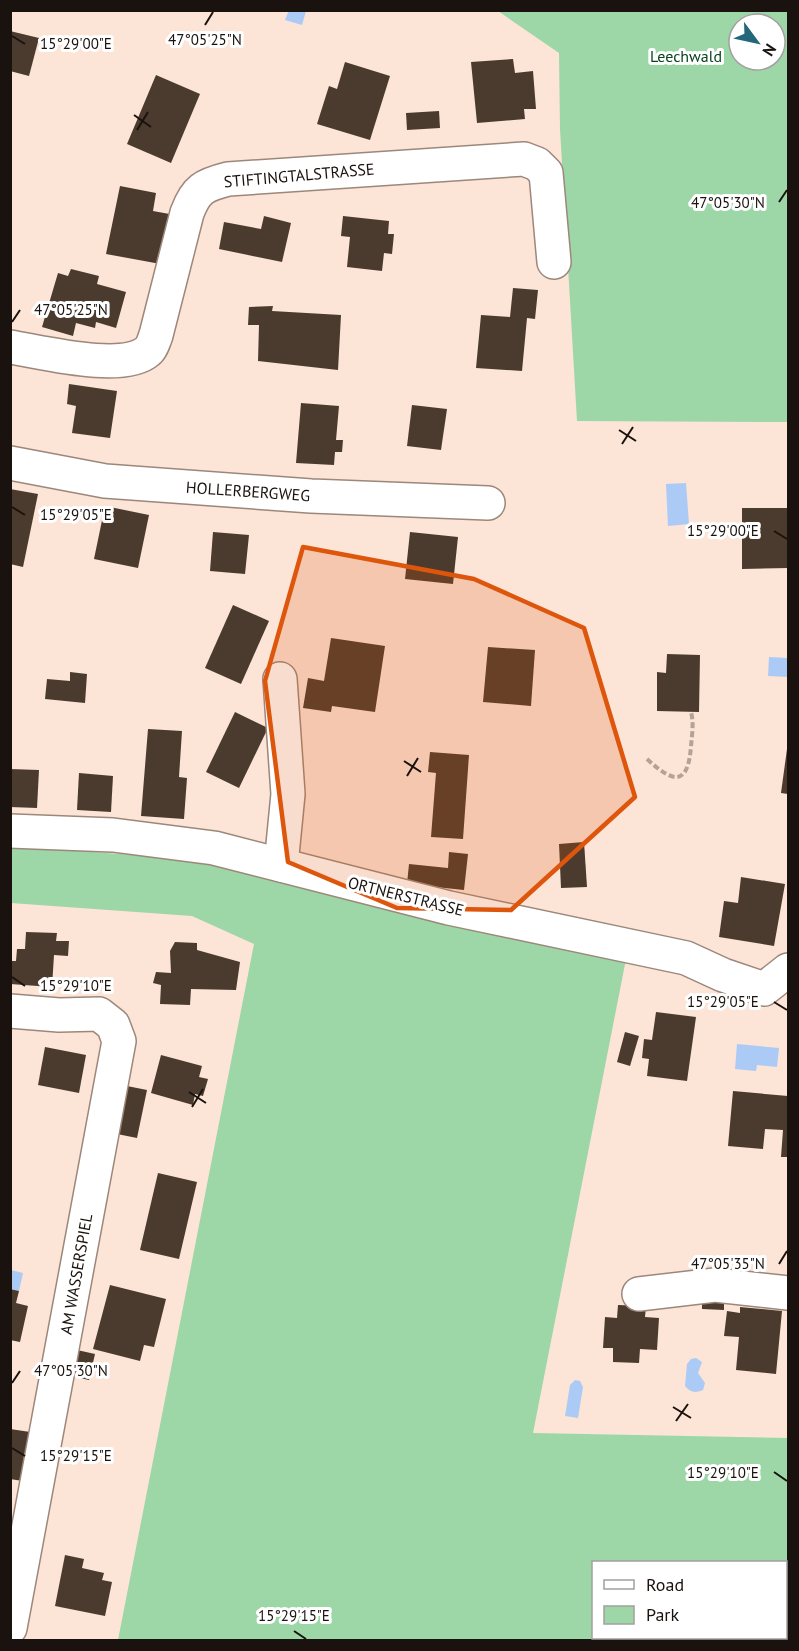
<svg xmlns="http://www.w3.org/2000/svg" width="799" height="1651" viewBox="0 0 799 1651" font-family="'PT Sans',sans-serif">
<style>
.green{fill:#9dd6a7;fill-rule:evenodd}
.water{fill:#abcbf6}
.building{fill:#4b3b2e}
.lines{fill:none;stroke-linecap:round;stroke-linejoin:round}
.minor-casing{stroke:#9c877b;stroke-width:36}
.path{stroke:#b4a197;stroke-width:4;stroke-dasharray:6 3;stroke-linecap:butt}
.minor{stroke:#fff;stroke-width:33}
.marked{fill:#de550c;fill-opacity:0.2;stroke:#de550c;stroke-width:4.5;stroke-linejoin:round}
.ticks{fill:none;stroke:#1a120e;stroke-width:2}
.labels{text-anchor:middle;stroke-width:6;stroke-linejoin:round;paint-order:stroke}
.park-label{font-size:16px;fill:#08441d;stroke:#fff}
.street-label{font-size:16px;fill:#1a120e;stroke:#fff}
.ticks-label{font-size:15px;text-anchor:middle;fill:#1a120e;stroke:#fff;stroke-width:6;stroke-linejoin:round;paint-order:stroke}
</style>
<rect width="100%" height="100%" fill="#fce4d7"/>
<g class="green">
<path d="M498,11H788V422L577,421L560,129L559,53ZM739,24H775V60H739Z"/>
<path d="M10,846L188,859L626,959L533,1433L788,1438V1640H118L254,944L192,916L11,903ZM594,1562H786V1638H594Z"/>
</g>
<g class="water">
<polygon points="289,10 306,11 302,25 285,20"/>
<polygon points="686,483 689,524 668,526 666,484"/>
<polygon points="769,657 788,658 788,677 768,676"/>
<polygon points="737,1044 779,1048 777,1067 757,1065 756,1071 735,1069"/>
<polygon points="11,1270 23,1273 19,1291 11,1289"/>
<path d="M696,1358L702,1362L698,1373L705,1383L703,1390C695,1393 691,1393 685,1386L687,1364L691,1359Z"/>
<polygon points="575,1380 580,1381 583,1387 578,1418 565,1416 570,1385"/>
</g>
<g class="building">
<polygon points="10,31 39,38 29,76 10,71"/>
<polygon points="513,59 515,73 533,71 536,109 524,109 525,119 477,123 471,62"/>
<polygon points="345,62 390,76 370,140 317,124 329,86 337,89"/>
<polygon points="156,75 200,94 171,163 127,144"/>
<polygon points="439,111 440,128 407,130 406,113"/>
<polygon points="120,186 156,193 153,211 175,215 166,265 106,254"/>
<polygon points="264,216 291,223 282,262 219,249 224,222 261,229"/>
<polygon points="343,216 389,221 388,234 394,234 392,254 384,253 382,271 347,267 350,237 341,236"/>
<polygon points="71,269 99,276 97,284 126,292 116,328 96,322 95,328 76,323 73,336 42,327 58,273 68,276"/>
<polygon points="513,288 538,290 535,319 527,318 522,371 476,368 481,315 510,317"/>
<polygon points="273,306 272,311 341,315 338,370 258,361 259,325 248,325 249,307"/>
<polygon points="69,384 117,391 110,438 72,433 76,406 67,404"/>
<polygon points="301,403 339,406 336,440 343,440 342,452 335,452 334,465 296,463"/>
<polygon points="412,405 447,409 441,450 407,446"/>
<polygon points="10,489 38,494 23,567 10,564"/>
<polygon points="105,506 149,515 138,568 94,559"/>
<polygon points="742,508 788,508 788,568 742,569"/>
<polygon points="213,532 249,535 245,574 210,571"/>
<polygon points="410,532 458,537 453,584 405,579"/>
<polygon points="233,605 269,621 241,684 205,668"/>
<polygon points="331,638 385,646 375,712 332,706 331,712 303,708 308,678 324,681"/>
<polygon points="488,647 535,650 531,706 483,702"/>
<polygon points="667,654 700,655 699,712 657,711 657,672 666,673"/>
<polygon points="70,672 87,674 85,703 45,699 47,679 70,681"/>
<polygon points="235,712 268,728 239,788 206,772"/>
<polygon points="148,729 182,731 179,777 187,778 184,819 141,816"/>
<polygon points="787,749 788,749 788,794 781,793"/>
<polygon points="430,752 469,755 463,839 431,837 436,773 428,772"/>
<polygon points="10,769 39,770 37,808 10,807"/>
<polygon points="79,773 113,776 111,812 77,810"/>
<polygon points="584,842 587,887 561,888 559,844"/>
<polygon points="449,852 468,854 464,890 407,884 409,864 448,868"/>
<polygon points="741,877 785,884 774,946 719,937 724,901 738,903"/>
<polygon points="26,932 57,933 56,941 69,941 68,956 54,955 52,987 10,984 10,961 16,961 17,949 25,949"/>
<polygon points="175,942 197,943 197,950 240,962 236,990 191,989 190,1005 160,1004 161,985 153,983 156,972 171,973 170,951"/>
<polygon points="656,1012 696,1017 687,1081 647,1076 649,1059 642,1058 644,1039 652,1040"/>
<polygon points="625,1032 639,1036 630,1066 617,1062"/>
<polygon points="45,1047 86,1055 79,1093 38,1085"/>
<polygon points="161,1055 202,1066 199,1077 208,1079 203,1096 195,1094 193,1105 151,1093"/>
<polygon points="122,1085 147,1090 137,1138 112,1133"/>
<polygon points="733,1091 788,1096 788,1157 781,1157 783,1130 765,1129 763,1149 728,1146"/>
<polygon points="158,1173 197,1182 179,1259 140,1250"/>
<polygon points="110,1285 166,1299 154,1347 144,1345 140,1361 93,1349"/>
<polygon points="10,1289 19,1291 16,1303 28,1306 20,1342 10,1340"/>
<polygon points="702,1293 724,1294 724,1310 702,1309"/>
<polygon points="618,1305 646,1306 645,1317 659,1318 657,1350 640,1349 639,1363 613,1362 613,1348 603,1348 605,1317 617,1318"/>
<polygon points="740,1307 782,1311 776,1374 736,1370 739,1337 724,1336 727,1311 740,1313"/>
<polygon points="68,1348 95,1354 89,1380 62,1374"/>
<polygon points="10,1429 37,1433 29,1482 10,1479"/>
<polygon points="65,1555 84,1559 82,1568 104,1573 102,1580 112,1582 105,1616 55,1606"/>
</g>
<g class="lines">
<defs>
<g id="minor">
<path d="M10,347C42,352 123,373 148,351C152,348 154,340 156,335L187,213C196,189 204,185 228,179L524,159L537,164L546,173L554,262"/>
<polyline points="10,463 105,481 311,496 488,503"/>
<polyline points="280,679 288,794 281,865"/>
<polyline points="10,831 113,835 214,848 449,908 686,958 723,975 764,989 788,970"/>
<polyline points="10,1011 59,1015 99,1014 113,1025 119,1041 10,1628"/>
<polyline points="639,1294 715,1285 788,1293"/>
</g>
</defs>
<use href="#minor" class="minor-casing"/>
<path class="path" d="M647,759C673,783 688,787 691,746C692,735 694,723 691,712"/>
<use href="#minor" class="minor"/>
</g>
<path class="marked" d="M303,547L474,579L584,628L635,797L511,910L397,908L288,862L265,681Z"/>
<path class="ticks" d="M205,25L213,12M12,36L25,44M134,115L151,127M137,130L148,112M779,202L787,190M12,322L20,310M619,430L636,441M622,444L633,427M12,507L25,515M774,531L787,539M404,761L421,772M407,776L418,758M12,977L25,986M774,1002L787,1010M189,1092L206,1103M192,1107L203,1089M779,1264L787,1251M12,1383L20,1371M673,1407L691,1418M676,1421L688,1404M12,1448L25,1456M774,1472L787,1481M294,1631L306,1639"/>
<g class="labels">
<g class="park-label">
<text x="686" y="62">Leechwald</text>
</g>
<g class="street-label">
<text transform="translate(299 175) rotate(-5)" y="6">STIFTINGTALSTRASSE</text>
<text transform="translate(248 491) rotate(4)" y="6">HOLLERBERGWEG</text>
<text transform="translate(406 896) rotate(14)" y="6">ORTNERSTRASSE</text>
<text transform="translate(76 1274) rotate(-80)" y="6">AM WASSERSPIEL</text>
</g>
</g>
<g class="ticks-label">
<text x="205" y="45">47°05'25"N</text>
<text x="76" y="49">15°29'00"E</text>
<text x="728" y="208">47°05'30"N</text>
<text x="71" y="315">47°05'25"N</text>
<text x="76" y="520">15°29'05"E</text>
<text x="723" y="536">15°29'00"E</text>
<text x="76" y="991">15°29'10"E</text>
<text x="723" y="1007">15°29'05"E</text>
<text x="728" y="1269">47°05'35"N</text>
<text x="71" y="1376">47°05'30"N</text>
<text x="76" y="1461">15°29'15"E</text>
<text x="723" y="1478">15°29'10"E</text>
<text x="294" y="1621">15°29'15"E</text>
</g>
<rect width="799" height="1651" fill="none" stroke="#1a120e" stroke-width="24"/>
<rect x="592" y="1561" width="195" height="78" fill="#ffffff" stroke="#a3a09f" stroke-width="1.5"/>
<rect x="604" y="1580" width="30" height="9" fill="#ffffff" stroke="#a3a09f" stroke-width="1.5"/>
<text x="646" y="1591" font-size="18" fill="#1a120e">Road</text>
<rect x="604" y="1606" width="30" height="18" fill="#9dd6a7" stroke="#a3a09f" stroke-width="1.5"/>
<text x="646" y="1621" font-size="18" fill="#1a120e">Park</text>
<g transform="translate(757 42) rotate(123)"><circle r="28" fill="#ffffff" stroke="#a3a09f" stroke-width="1.5"/>
<path d="M0-4.5L10 22L0 15L-10 22Z" fill="#24677a"/>
<text y="-9" font-size="16" font-weight="bold" text-anchor="middle" fill="#1a120e">N</text>
</g>
</svg>
